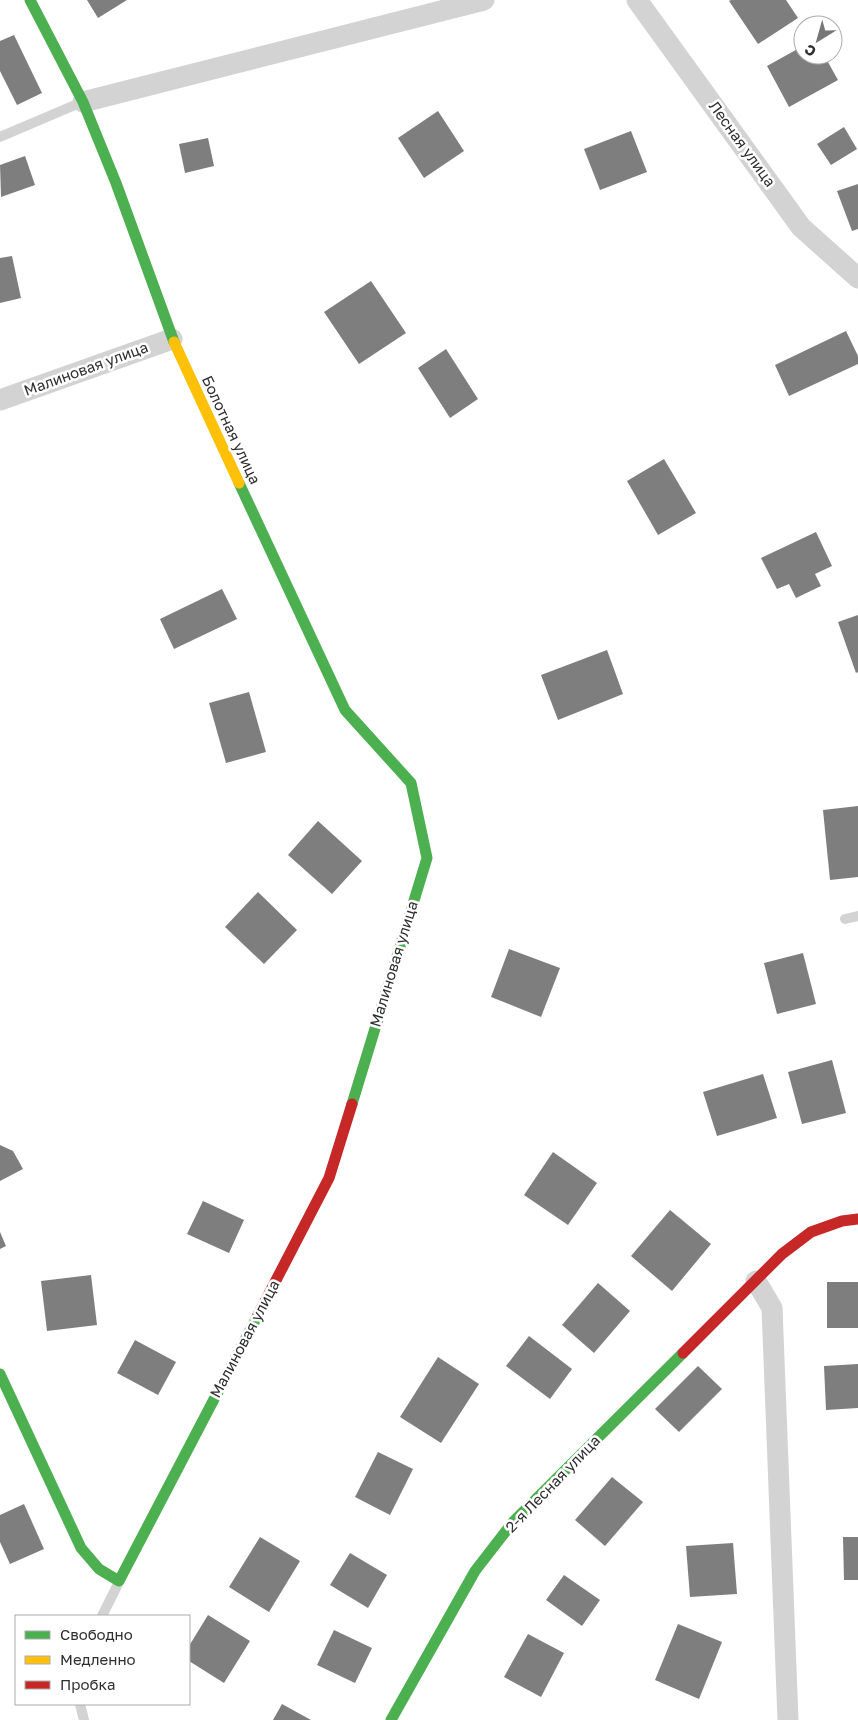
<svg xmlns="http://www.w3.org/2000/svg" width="858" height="1720" viewBox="0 0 858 1720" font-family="'Golos Text',sans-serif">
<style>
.building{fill:#7e7e7e}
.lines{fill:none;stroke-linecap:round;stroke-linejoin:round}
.lane{stroke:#d3d3d3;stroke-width:10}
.street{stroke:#d3d3d3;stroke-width:21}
.fast{stroke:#4caf50;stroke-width:11}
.slow{stroke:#ffc107;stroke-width:11}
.jam{stroke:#c62828;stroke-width:11}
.labels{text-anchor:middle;stroke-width:5;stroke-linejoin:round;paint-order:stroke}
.street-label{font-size:15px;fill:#2e2e2e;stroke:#fff}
</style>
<rect width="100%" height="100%" fill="#fff"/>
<g class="building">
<polygon points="87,0 127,0 98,18"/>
<polygon points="731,0 786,0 798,18 758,44 729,1"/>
<polygon points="14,35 42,93 17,105 0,71 0,41"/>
<polygon points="803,46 803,55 824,55 838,80 789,107 767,66"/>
<polygon points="438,111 464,151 424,178 398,138"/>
<polygon points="844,127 857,149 831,165 817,144"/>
<polygon points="631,131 647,172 600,190 584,149"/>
<polygon points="208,138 214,166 185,173 179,144"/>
<polygon points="25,156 35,185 1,197 0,165"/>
<polygon points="858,184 858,229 852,231 837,191"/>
<polygon points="12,256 21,298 0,303 0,258"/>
<polygon points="371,281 406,333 359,364 324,312"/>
<polygon points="846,331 858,356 858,364 789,396 775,365"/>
<polygon points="446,349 478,399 450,418 418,368"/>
<polygon points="664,459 696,513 658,535 627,481"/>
<polygon points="816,532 832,566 815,574 821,586 796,598 789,584 777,589 761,558"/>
<polygon points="222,589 237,619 174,649 160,619"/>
<polygon points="858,615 858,672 856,673 838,622"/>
<polygon points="607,650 623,694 558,720 541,675"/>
<polygon points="249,692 266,752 226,763 209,703"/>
<polygon points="858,806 858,877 830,880 823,810"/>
<polygon points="318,821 362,861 332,894 288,855"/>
<polygon points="258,892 297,930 264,964 225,927"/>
<polygon points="509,949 560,968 541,1017 491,997"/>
<polygon points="803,953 816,1004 777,1014 764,963"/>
<polygon points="832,1060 846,1113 802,1124 788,1072"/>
<polygon points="763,1074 777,1118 717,1136 703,1092"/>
<polygon points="0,1145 13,1151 23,1169 0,1181"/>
<polygon points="553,1152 597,1183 568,1225 524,1195"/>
<polygon points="203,1201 244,1220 229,1253 187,1234"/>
<polygon points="670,1210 711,1244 672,1291 631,1256"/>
<polygon points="0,1232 6,1246 0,1249"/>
<polygon points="91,1275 97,1325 47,1331 41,1281"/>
<rect x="827" y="1282" width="31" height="46"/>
<polygon points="598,1283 630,1311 594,1353 562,1325"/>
<polygon points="529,1336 572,1369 550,1399 506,1366"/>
<polygon points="135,1340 176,1362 158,1395 117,1373"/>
<polygon points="438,1357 479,1384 441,1443 400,1417"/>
<polygon points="858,1364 858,1408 826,1410 824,1366"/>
<polygon points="698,1366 722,1389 679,1432 655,1409"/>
<polygon points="378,1452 413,1469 390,1515 355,1497"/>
<polygon points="612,1477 643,1502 605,1546 575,1520"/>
<polygon points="24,1504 44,1549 10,1564 0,1542 0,1515"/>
<polygon points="260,1537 300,1561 269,1612 229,1587"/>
<polygon points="843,1537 858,1537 858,1580 844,1580"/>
<polygon points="733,1543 737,1594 690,1597 686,1546"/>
<polygon points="350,1553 387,1575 368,1608 330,1585"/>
<polygon points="564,1575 600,1600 582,1626 546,1600"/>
<polygon points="208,1615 250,1641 224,1683 189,1661 189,1646"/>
<polygon points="678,1624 722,1642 699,1699 655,1680"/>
<polygon points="334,1630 372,1648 355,1683 317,1665"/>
<polygon points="528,1634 564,1653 541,1697 504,1677"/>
<polygon points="282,1704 311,1720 273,1720"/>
</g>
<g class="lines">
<g class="lane">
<polyline points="0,137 82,102"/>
<polyline points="845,919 858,916"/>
<polyline points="102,1616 119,1582"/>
<polyline points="80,1704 84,1720"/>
</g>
<g class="street">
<polyline points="637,0 801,227 858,278"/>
<polyline points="83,102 484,0"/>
<polyline points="0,400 172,339"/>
<polyline points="756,1281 772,1308 788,1720"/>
</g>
<g class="fast">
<polyline points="30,0 83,102 116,183 174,342"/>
<polyline points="239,483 345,710 411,783 427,858 352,1104"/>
<polyline points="0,1374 81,1548 99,1569 119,1581 258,1315"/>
<polyline points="391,1720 475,1571 513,1522 683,1353"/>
</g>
<polyline class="slow" points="174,342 239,483"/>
<g class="jam">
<polyline points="258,1315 329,1178 352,1104"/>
<polyline points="683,1353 782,1254 811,1232 842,1221 858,1219"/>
</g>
</g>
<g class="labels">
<g class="street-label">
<text transform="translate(742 144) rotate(54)" y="5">Лесная улица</text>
<text transform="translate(86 369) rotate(-20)" y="5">Малиновая улица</text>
<text transform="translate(231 430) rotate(65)" y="5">Болотная улица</text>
<text transform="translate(394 964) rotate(-73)" y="5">Малиновая улица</text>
<text transform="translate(245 1339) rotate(-62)" y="5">Малиновая улица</text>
<text transform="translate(553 1484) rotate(-46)" y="5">2-я Лесная улица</text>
</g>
</g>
<rect x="15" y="1615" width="175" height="90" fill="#ffffff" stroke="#ababab"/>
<rect x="25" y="1631" width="25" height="8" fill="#4caf50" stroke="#ababab"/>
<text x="60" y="1640" font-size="15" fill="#2e2e2e">Свободно</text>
<rect x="25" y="1656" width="25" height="8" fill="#ffc107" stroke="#ababab"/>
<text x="60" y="1665" font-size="15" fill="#2e2e2e">Медленно</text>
<rect x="25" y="1681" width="25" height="8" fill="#c62828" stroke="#ababab"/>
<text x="60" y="1690" font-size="15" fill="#2e2e2e">Пробка</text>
<g transform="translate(818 40) rotate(217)"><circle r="24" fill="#ffffff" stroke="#ababab"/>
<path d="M0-4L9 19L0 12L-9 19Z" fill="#777777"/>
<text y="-8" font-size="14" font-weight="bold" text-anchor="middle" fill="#2e2e2e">С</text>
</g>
</svg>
